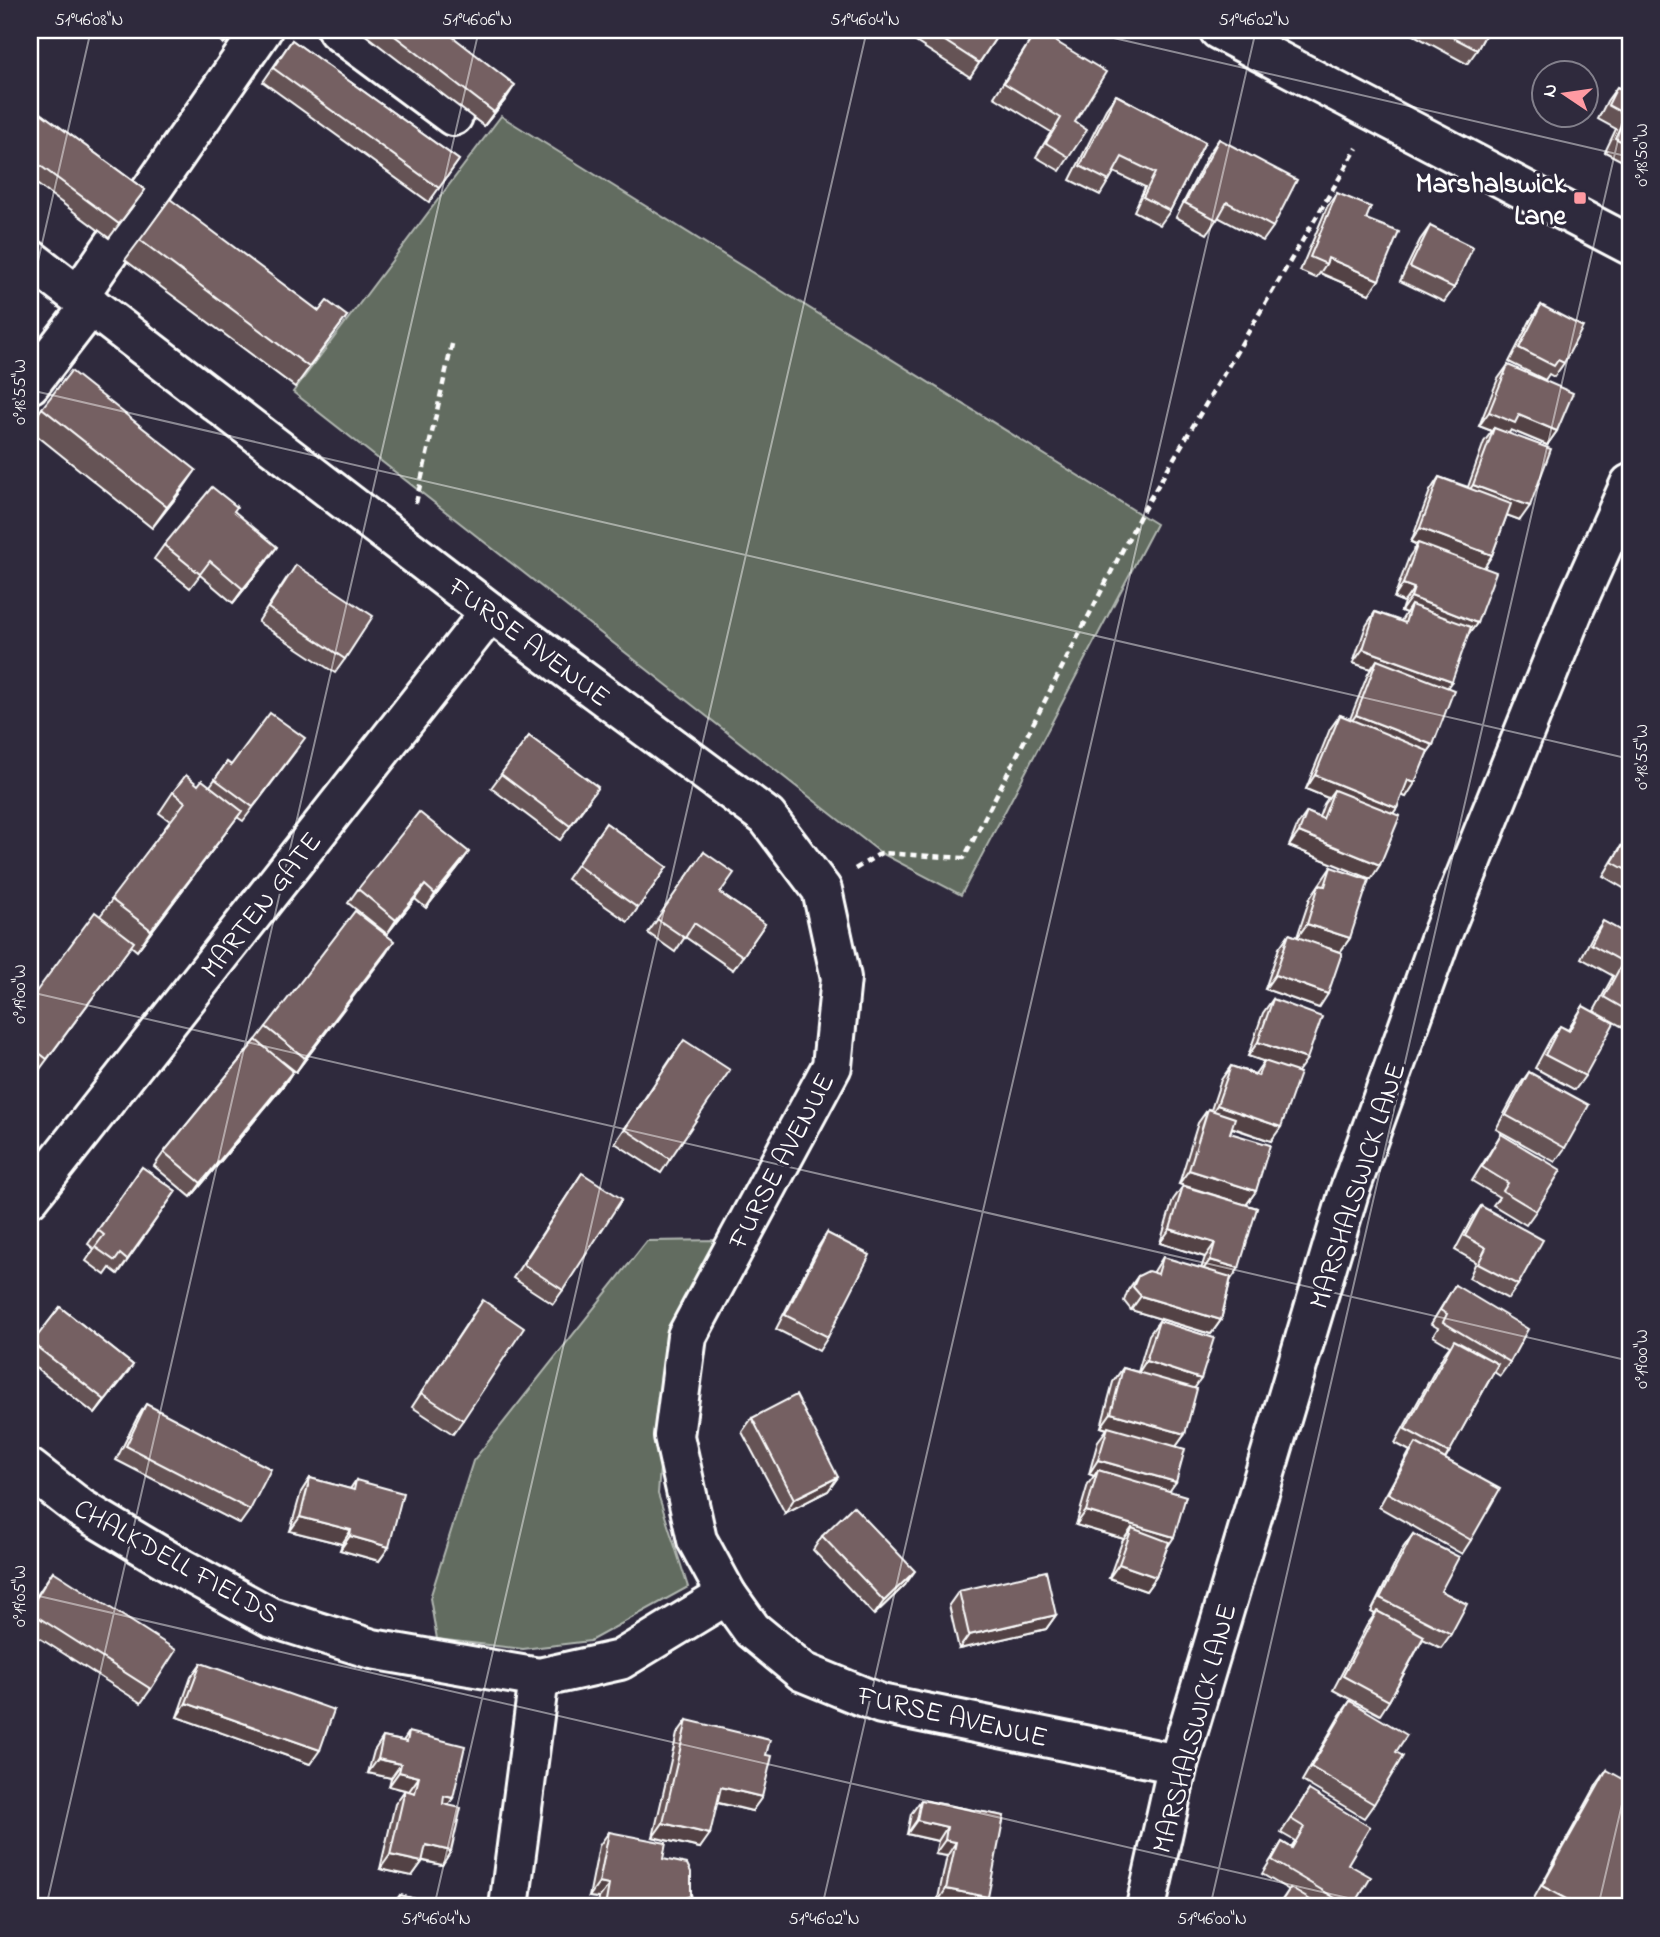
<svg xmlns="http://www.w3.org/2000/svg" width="1660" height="1937" viewBox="0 0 1660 1937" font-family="'Indie Flower',sans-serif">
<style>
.green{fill:#626c60;stroke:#b0b6b0;stroke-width:2}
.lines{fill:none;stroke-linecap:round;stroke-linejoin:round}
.minor-casing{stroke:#fff;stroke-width:44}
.path{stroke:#fff;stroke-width:4.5;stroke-dasharray:7 5;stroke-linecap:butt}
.minor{stroke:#2f2a3d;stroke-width:38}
.wall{fill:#655354;stroke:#fff;stroke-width:2}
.shaded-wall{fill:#524345;stroke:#fff;stroke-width:2}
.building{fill:#756062;stroke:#fff;stroke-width:2}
.ticks{fill:none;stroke:#fff;stroke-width:2;stroke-opacity:0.45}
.poi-dot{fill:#ff9aa2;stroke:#2f2a3d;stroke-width:2.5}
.labels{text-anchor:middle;stroke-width:6;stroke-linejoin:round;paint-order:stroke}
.poi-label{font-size:28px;font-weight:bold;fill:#fff;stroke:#2f2a3d;text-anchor:end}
.street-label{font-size:28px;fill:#fff;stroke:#2f2a3d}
.neatline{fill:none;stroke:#fff;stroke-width:2.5}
.ticks-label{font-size:18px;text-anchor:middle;fill:#fff}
</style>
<rect width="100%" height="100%" fill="#2f2a3d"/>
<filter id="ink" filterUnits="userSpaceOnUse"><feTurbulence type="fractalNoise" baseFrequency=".0143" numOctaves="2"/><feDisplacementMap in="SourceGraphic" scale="14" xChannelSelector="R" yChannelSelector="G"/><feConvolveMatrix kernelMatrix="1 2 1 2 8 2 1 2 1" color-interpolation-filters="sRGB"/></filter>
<g filter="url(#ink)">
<g class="green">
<polygon points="501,116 1156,524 961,895 881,853 293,392"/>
<polygon points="721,1240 669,1346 658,1494 688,1587 590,1641 523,1649 437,1639 430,1598 473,1461 647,1241"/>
</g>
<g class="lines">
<defs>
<g id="minor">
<polyline points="337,30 453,116"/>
<polyline points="1219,30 1630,245"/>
<polyline points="30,259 490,612 767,817 822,890 841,978 832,1066 687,1336 674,1436 697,1540 727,1595 752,1630 803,1672 881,1704 1178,1764"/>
<polyline points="79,295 262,30"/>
<polyline points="30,384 91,305"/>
<polyline points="30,1197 490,612"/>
<polyline points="30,1469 80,1508 172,1563 270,1617 372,1649 539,1678 620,1660 727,1595"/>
<polyline points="509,1907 539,1678"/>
<polyline points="1146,1907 1178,1764 1349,1192 1439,942 1574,609 1630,484"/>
</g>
</defs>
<use href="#minor" class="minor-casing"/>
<g class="path">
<polyline points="416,503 453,340"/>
<polyline points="855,869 881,853 964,858 1141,514 1357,148"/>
</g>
<use href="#minor" class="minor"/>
</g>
<g class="wall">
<polygon points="211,30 240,30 223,44"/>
<polygon points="359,30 444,30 506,99 484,126"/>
<polygon points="871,30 884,30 880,36"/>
<polygon points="909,30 1001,30 970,77 905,35"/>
<polygon points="1037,30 1075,122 1069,157 1060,171 1036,157 1051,132 994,97"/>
<polygon points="1382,30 1397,30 1393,35"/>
<polygon points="1412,30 1488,30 1477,50 1467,64 1410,33"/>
<polygon points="292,40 459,160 429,202 263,82"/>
<polygon points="1617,87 1630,94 1630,165 1605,152 1616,129 1598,119 1607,101"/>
<polygon points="1116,95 1205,142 1170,211 1160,225 1134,211 1145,187 1114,172 1100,195 1070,180 1106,109"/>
<polygon points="30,105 145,190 109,238 30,179"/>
<polygon points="1219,139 1273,227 1263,241 1218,217 1207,234 1176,217 1209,153"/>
<polygon points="1337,193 1366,219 1369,294 1320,273 1316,278 1300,271 1327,207"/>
<polygon points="1430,226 1454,288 1444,302 1400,281 1420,240"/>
<polygon points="140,240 319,311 347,316 295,387 125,260"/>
<polygon points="1541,305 1564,363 1554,377 1549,374 1545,380 1509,362 1531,319"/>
<polygon points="1508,365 1557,431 1547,445 1511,430 1508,433 1520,520 1507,515 1492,555 1484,568 1477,623 1468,635 1447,687 1433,745 1427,753 1406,797 1402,795 1397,808 1393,813 1371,879 1289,846 1297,826 1307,812 1319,817 1324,804 1328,798 1306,789 1330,729 1340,715 1350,719 1368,674 1371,669 1353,663 1366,626 1375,612 1401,621 1406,613 1401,611 1404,602 1394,598 1409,557 1417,545 1411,542 1430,491 1439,477 1468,487 1484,442 1492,431 1479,426 1498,379"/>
<polygon points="42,408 182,490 152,528 30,430 30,426"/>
<polygon points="234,511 267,561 233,603 200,575 190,588 154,559 164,545"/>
<polygon points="286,579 345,659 335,673 258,622"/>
<polygon points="529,736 589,801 560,840 491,788"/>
<polygon points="295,752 243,821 237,817 137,951 131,946 37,1073 30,1068 30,1000 100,916 170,821 159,813 173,792 198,785 210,786 227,762 231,765"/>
<polygon points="1630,766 1630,777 1625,774"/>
<polygon points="1630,792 1630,801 1626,799"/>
<polygon points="606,823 667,867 628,922 567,879"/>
<polygon points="1630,831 1630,892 1603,876"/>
<polygon points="704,852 720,893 765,924 733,970 685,937 675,952 648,933"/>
<polygon points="459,866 426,908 415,899 387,934 348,903 358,889"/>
<polygon points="1331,867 1350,938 1340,952 1319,1008 1265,989 1279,948 1289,934 1297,937 1310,898"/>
<polygon points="1603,921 1630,936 1630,1031 1594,1011 1613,976 1581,958 1593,935"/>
<polygon points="394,941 296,1072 282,1061 293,1071 284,1085 191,1197 154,1166 164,1152 256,1040 266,1027"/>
<polygon points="1273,999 1298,1072 1271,1141 1232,1128 1230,1133 1256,1191 1246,1205 1179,1184 1198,1123 1208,1109 1211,1110 1221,1080 1231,1066 1255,1074 1264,1061 1248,1056 1263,1013"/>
<polygon points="1583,1006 1585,1076 1575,1090 1535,1068 1550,1040 1560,1026 1568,1030"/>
<polygon points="674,1054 670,1159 661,1173 615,1143"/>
<polygon points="1529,1072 1565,1148 1555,1162 1496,1129 1519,1086"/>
<polygon points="1501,1134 1536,1211 1526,1225 1493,1205 1499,1197 1472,1181"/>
<polygon points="142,1167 176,1191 118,1274 110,1268 105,1275 86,1261 94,1249 88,1244"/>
<polygon points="582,1173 563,1290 553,1304 513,1278"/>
<polygon points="1183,1186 1257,1208 1230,1282 1221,1320 1211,1334 1131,1310 1124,1301 1128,1290 1138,1276 1153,1273 1163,1257 1201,1269 1205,1257 1160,1243 1173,1200"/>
<polygon points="1481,1206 1518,1285 1508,1299 1469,1278 1476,1262 1455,1250 1471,1220"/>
<polygon points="827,1233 828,1337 819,1351 776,1329 818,1247"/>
<polygon points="1455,1285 1510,1362 1500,1376 1494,1372 1445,1459 1471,1540 1462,1554 1379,1507 1410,1451 1395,1443 1444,1354 1450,1346 1433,1336 1438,1328 1431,1324"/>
<polygon points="60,1307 133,1365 95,1414 30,1363 30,1346"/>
<polygon points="473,1314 463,1420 453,1434 412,1407"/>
<polygon points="1159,1321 1194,1388 1185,1434 1176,1446 1169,1491 1167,1548 1156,1577 1146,1591 1109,1578 1122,1542 1124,1539 1076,1525 1088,1484 1094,1476 1089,1474 1098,1441 1107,1429 1101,1427 1113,1382 1123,1368 1138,1372 1149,1335"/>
<polygon points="146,1404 250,1510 240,1524 116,1460 137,1418"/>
<polygon points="752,1418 838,1477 828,1491 785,1513 742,1432"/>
<polygon points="310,1478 350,1489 356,1480 389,1547 379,1561 340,1550 342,1544 290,1531 301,1492"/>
<polygon points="1413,1534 1441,1591 1451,1634 1441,1648 1423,1639 1389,1701 1380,1715 1333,1690 1367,1625 1375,1614 1371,1612 1403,1548"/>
<polygon points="822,1536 905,1585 874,1615 813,1550"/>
<polygon points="53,1571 151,1689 141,1703 30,1632 30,1606"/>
<polygon points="959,1591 1056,1615 1046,1629 959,1649 949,1605"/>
<polygon points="201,1663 310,1764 177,1717 191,1677"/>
<polygon points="1350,1701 1396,1752 1374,1804 1364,1818 1302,1781 1340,1715"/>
<polygon points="687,1720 752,1811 717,1803 700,1848 653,1837 677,1734"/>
<polygon points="409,1732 453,1798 448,1805 451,1851 442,1865 423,1861 412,1876 380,1869 395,1804 405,1790 409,1791 389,1786 391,1778 368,1773 374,1751 383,1737 403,1741"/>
<polygon points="1607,1770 1628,1892 1629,1907 1546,1907 1533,1900 1597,1784"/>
<polygon points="1309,1790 1348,1864 1353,1907 1277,1907 1289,1890 1262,1874 1282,1842 1291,1847 1295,1841 1281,1833"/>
<polygon points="921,1800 1004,1816 981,1907 960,1907 937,1903 947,1856 935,1854 938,1841 907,1834 911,1814"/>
<polygon points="609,1832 663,1859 691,1896 683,1907 598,1907 599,1898 589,1897 599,1846"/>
<polygon points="400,1895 446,1907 391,1907"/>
</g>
<g class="shaded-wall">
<polygon points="232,30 240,30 223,44"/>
<polygon points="515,85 506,99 484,126 494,112"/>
<polygon points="1328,258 1379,280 1369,294 1320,273 1326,264"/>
<polygon points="1489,412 1519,415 1557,431 1547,445 1511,430 1506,437 1494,428 1492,431 1479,426"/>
<polygon points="196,470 182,490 152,528 167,507"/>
<polygon points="1473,485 1530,506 1520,520 1463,499"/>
<polygon points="1420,528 1492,555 1483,569 1411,542"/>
<polygon points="277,547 267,561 233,603 243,589"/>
<polygon points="1403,584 1414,588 1404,602 1394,598"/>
<polygon points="1411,597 1477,623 1467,637 1411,605 1406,613 1401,611"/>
<polygon points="1363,649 1452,681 1442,695 1377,660 1371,669 1353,663"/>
<polygon points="1356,715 1433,745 1423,759 1346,729"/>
<polygon points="1315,775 1397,808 1387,822 1334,790 1328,798 1306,789"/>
<polygon points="1408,780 1415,783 1406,797 1398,794"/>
<polygon points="242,811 137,951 151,930"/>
<polygon points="1299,832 1380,865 1371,879 1289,846"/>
<polygon points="469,852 459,866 426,908 435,894"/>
<polygon points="425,885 415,899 387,934 396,920"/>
<polygon points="1307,924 1350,938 1340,952 1297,938"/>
<polygon points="394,941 385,955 296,1072 305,1058"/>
<polygon points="1275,975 1328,994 1319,1008 1265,989"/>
<polygon points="1258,1042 1307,1059 1297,1073 1248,1056"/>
<polygon points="293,1071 284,1085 191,1197 201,1183"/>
<polygon points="1217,1105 1281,1127 1271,1141 1208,1119"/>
<polygon points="1189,1170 1256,1191 1246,1205 1179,1184"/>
<polygon points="1170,1229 1215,1243 1205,1257 1160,1243"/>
<polygon points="1210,1260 1239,1268 1229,1282 1200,1274"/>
<polygon points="1141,1296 1221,1320 1211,1334 1131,1310"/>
<polygon points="1146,1361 1201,1379 1191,1393 1137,1375"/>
<polygon points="133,1365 123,1379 95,1414 105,1400"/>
<polygon points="1111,1413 1185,1434 1175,1448 1101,1427"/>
<polygon points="1098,1460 1176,1482 1166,1496 1098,1470 1094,1476 1089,1474"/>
<polygon points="838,1477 828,1491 785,1513 794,1499"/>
<polygon points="1086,1511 1174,1537 1165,1551 1132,1528 1124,1539 1076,1525"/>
<polygon points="300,1517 351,1530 342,1544 290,1531"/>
<polygon points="350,1536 389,1547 379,1561 340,1550"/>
<polygon points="1119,1564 1156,1577 1146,1591 1109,1578"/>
<polygon points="915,1571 905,1585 874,1615 884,1601"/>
<polygon points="1056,1615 1046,1629 959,1649 969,1635"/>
<polygon points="186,1703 320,1750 310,1764 177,1717"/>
<polygon points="378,1759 401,1764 391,1778 368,1773"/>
<polygon points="399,1772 419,1777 409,1791 389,1786"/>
<polygon points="721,1787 762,1797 752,1811 711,1801"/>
<polygon points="444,1796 453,1798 443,1812 435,1810"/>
<polygon points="917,1820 947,1827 938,1841 907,1834"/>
<polygon points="663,1823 710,1834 700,1848 653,1837"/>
<polygon points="945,1840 956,1842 947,1856 935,1854"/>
<polygon points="426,1845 451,1851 442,1865 416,1859"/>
<polygon points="390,1855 422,1862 412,1876 380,1869"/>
<polygon points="599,1883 609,1885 599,1898 589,1897"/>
<polygon points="946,1889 988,1897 981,1907 960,1907 937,1903"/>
<polygon points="691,1896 683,1907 653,1907 660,1898"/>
</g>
<g class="building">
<polygon points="387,30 444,30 515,85 494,112"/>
<polygon points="928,30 1001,30 979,63"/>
<polygon points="1037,30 1106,72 1075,122 1087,130 1069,157 1046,143 1061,118 1004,83"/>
<polygon points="1439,30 1488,30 1477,50"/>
<polygon points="292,40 459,160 439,188 273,68"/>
<polygon points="1617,87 1630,94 1630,146 1615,138 1626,115 1608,105"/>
<polygon points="1116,95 1205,142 1170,211 1143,197 1155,173 1122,157 1109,181 1080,166"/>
<polygon points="30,105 145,190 119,224 30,158"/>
<polygon points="1219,139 1297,180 1273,227 1227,202 1217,220 1185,203"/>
<polygon points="1337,193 1371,207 1366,219 1399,232 1379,280 1328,258 1326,264 1310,257"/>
<polygon points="170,199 319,311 327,301 347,316 309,367 140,240"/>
<polygon points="1430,226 1473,247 1454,288 1410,267"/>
<polygon points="1541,305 1583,327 1564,363 1558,360 1554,366 1519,348"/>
<polygon points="1508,365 1573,393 1557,431 1519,415 1515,423 1489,412"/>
<polygon points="71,371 196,470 167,507 42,408"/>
<polygon points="1494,428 1551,449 1530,506 1473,485"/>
<polygon points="1439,477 1511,504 1492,555 1420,528"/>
<polygon points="212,487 237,507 234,511 277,547 243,589 210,561 200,574 164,545"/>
<polygon points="1418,543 1496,572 1477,623 1411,597 1414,588 1403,584"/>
<polygon points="296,565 373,616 345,659 268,608"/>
<polygon points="1411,605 1471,627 1452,681 1363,649 1375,612 1405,623"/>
<polygon points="1377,660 1454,690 1433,745 1356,715"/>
<polygon points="270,713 305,738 253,807 215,779 227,762 231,765"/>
<polygon points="1340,715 1428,751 1415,783 1408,780 1397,808 1315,775"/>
<polygon points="529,736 598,787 570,826 501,774"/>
<polygon points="186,775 198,785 202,780 242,811 151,930 111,899 185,802 173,792"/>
<polygon points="1334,790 1400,816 1380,865 1299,832 1307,812 1323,819"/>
<polygon points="419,812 469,852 435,894 425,885 396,920 358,889"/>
<polygon points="606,823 667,867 638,908 577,865"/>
<polygon points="1630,833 1630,872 1612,862"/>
<polygon points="704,852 734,873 720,893 765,924 743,956 694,923 685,938 657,919"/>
<polygon points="1331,867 1369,880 1350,938 1307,924 1319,885 1325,886"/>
<polygon points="355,911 394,941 305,1058 266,1027"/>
<polygon points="95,912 134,942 47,1059 30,1046 30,1000"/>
<polygon points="1603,921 1630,936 1630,1012 1604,997 1623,962 1591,944"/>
<polygon points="1289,934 1342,953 1328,994 1275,975"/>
<polygon points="1273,999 1322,1017 1307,1059 1258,1042"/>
<polygon points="1583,1006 1614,1023 1585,1076 1545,1055 1560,1026 1569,1031"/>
<polygon points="256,1040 293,1071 201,1183 164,1152"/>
<polygon points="684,1040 730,1070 670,1159 625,1129"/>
<polygon points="1264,1061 1300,1073 1281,1127 1217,1105 1231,1066 1258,1076"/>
<polygon points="1529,1072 1589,1105 1565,1148 1506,1115"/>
<polygon points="30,1074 39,1082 30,1093"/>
<polygon points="1208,1109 1235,1118 1230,1133 1270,1145 1256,1191 1189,1170"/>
<polygon points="1501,1134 1561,1170 1536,1211 1503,1191 1508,1183 1482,1167"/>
<polygon points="142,1167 176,1191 127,1260 120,1254 115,1261 95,1247 104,1235 98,1230"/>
<polygon points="582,1173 622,1199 563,1290 523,1264"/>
<polygon points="1183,1186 1257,1208 1239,1268 1210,1260 1215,1243 1170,1229"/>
<polygon points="1481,1206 1543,1240 1518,1285 1478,1264 1486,1248 1465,1236"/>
<polygon points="827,1233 870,1255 828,1337 785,1315"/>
<polygon points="1163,1257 1231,1277 1221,1320 1141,1296 1133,1287 1138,1276 1148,1271 1158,1274"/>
<polygon points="1455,1285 1528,1329 1510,1362 1443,1322 1447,1314 1440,1310"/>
<polygon points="483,1300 524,1328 463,1420 421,1393"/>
<polygon points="60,1307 133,1365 105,1400 32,1343"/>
<polygon points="1159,1321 1214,1338 1201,1379 1146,1361"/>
<polygon points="1454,1340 1498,1364 1449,1453 1405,1429"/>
<polygon points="1123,1368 1197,1389 1185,1434 1111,1413"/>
<polygon points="796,1395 838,1477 794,1499 752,1418"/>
<polygon points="146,1404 271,1469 250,1510 126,1446"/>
<polygon points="1108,1427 1185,1449 1176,1482 1098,1460"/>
<polygon points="1416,1443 1500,1489 1471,1540 1388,1493"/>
<polygon points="1098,1470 1186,1496 1174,1537 1086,1511"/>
<polygon points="310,1478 354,1490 356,1480 403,1493 389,1547 350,1536 351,1530 300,1517"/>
<polygon points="853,1506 915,1571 884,1601 822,1536"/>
<polygon points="1132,1528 1169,1542 1156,1577 1119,1564"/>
<polygon points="1413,1534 1459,1557 1441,1591 1467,1604 1451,1634 1380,1598"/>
<polygon points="53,1571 176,1650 151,1689 30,1612 30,1608"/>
<polygon points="1046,1571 1056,1615 969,1635 959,1591"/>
<polygon points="1377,1611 1424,1636 1389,1701 1343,1676"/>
<polygon points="201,1663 334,1710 320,1750 186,1703"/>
<polygon points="1350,1701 1407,1735 1396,1752 1403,1756 1374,1804 1311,1767"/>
<polygon points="687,1720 770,1740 766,1755 772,1756 762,1797 721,1787 710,1834 663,1823"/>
<polygon points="409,1732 465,1746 453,1798 444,1796 443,1804 461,1808 451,1851 426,1845 422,1862 390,1855 405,1790 415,1793 419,1777 399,1772 401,1764 378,1759 383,1737 407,1742"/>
<polygon points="1607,1770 1630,1783 1630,1887 1628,1892 1630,1893 1630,1905 1629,1907 1581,1907 1542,1886"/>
<polygon points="1309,1790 1370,1827 1348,1864 1371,1877 1353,1907 1350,1907 1272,1860 1282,1842 1292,1848 1304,1827 1291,1819"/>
<polygon points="921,1800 1004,1816 988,1897 946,1889 956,1842 945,1840 947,1827 917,1820"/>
<polygon points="609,1832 666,1843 663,1859 687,1864 691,1872 691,1896 679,1901 660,1898 658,1907 605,1907 609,1885 599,1883"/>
<polygon points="1290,1888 1322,1907 1278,1907"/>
<polygon points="400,1895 446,1907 397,1907"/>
</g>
</g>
<path class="ticks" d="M1079,30L1630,157M30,296L91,30M30,390L1630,759M30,992L1630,1361M30,1594L1387,1907M46,1907L479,30M434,1907L867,30M822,1907L1256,30M1210,1907L1630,88M1598,1907L1630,1770"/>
<rect class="poi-dot" x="1573" y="191" width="14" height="14" rx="3.5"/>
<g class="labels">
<g class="poi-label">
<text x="1566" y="192">Marshalswick<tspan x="1566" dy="32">Lane</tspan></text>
</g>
<g class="street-label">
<text transform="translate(530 641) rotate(37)" y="10">FURSE AVENUE</text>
<text transform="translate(260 904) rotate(-52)" y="10">MARTEN GATE</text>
<text transform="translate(780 1160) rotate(-62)" y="10">FURSE AVENUE</text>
<text transform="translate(1356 1185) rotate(-72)" y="10">MARSHALSWICK LANE</text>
<text transform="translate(177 1560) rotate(29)" y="10">CHALKDELL FIELDS</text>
<text transform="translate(953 1715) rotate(13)" y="10">FURSE AVENUE</text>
<text transform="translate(1193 1728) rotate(-75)" y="10">MARSHALSWICK LANE</text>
</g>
</g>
<rect width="1660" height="1937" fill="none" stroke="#2f2a3d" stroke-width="77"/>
<g transform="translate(1565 94) rotate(283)"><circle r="33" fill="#2f2a3d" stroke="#827f8b" stroke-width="2"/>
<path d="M0-5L12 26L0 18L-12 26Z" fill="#ff9aa2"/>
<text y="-10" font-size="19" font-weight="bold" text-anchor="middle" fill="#ffffff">N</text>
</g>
<rect x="38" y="38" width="1584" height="1860" class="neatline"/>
<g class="ticks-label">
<text x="89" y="25">51°46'08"N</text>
<text x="477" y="25">51°46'06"N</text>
<text x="865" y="25">51°46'04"N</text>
<text x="1254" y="25">51°46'02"N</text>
<text transform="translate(1641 155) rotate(-90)" y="6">0°18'50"W</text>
<text transform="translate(19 392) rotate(-90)" y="6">0°18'55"W</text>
<text transform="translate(1641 757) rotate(-90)" y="6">0°18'55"W</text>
<text transform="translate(19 994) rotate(-90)" y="6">0°19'00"W</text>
<text transform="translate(1641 1359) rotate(-90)" y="6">0°19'00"W</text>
<text transform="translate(19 1596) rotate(-90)" y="6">0°19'05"W</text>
<text x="436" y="1924">51°46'04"N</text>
<text x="824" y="1924">51°46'02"N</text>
<text x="1212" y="1924">51°46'00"N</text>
</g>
</svg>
